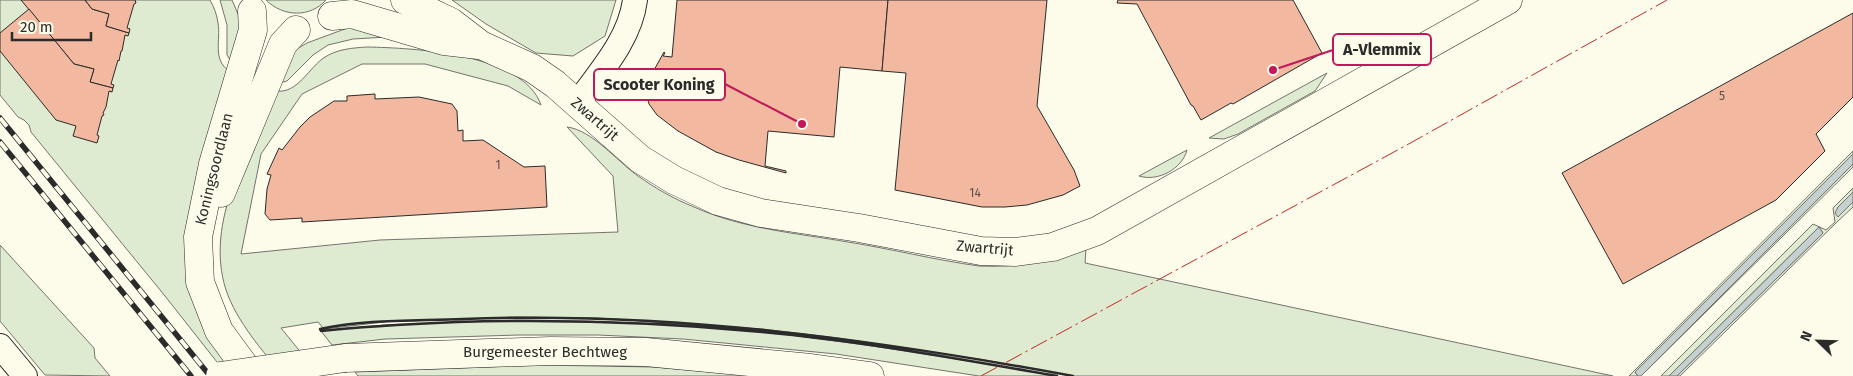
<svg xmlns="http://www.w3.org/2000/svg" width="1853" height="376" viewBox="0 0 1853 376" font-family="'Fira Sans',sans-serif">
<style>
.grass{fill:#deebd1;stroke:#74746e}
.water{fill:#c7d0d0;stroke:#74746e}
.building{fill:#f2b8a0;stroke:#2b2b2b}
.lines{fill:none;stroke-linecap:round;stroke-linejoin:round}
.street-casing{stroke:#2b2b2b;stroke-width:26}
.secondary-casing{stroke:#2b2b2b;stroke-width:29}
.primary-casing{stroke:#2b2b2b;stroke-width:29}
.street{stroke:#fdfbea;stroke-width:24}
.secondary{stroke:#fdfbea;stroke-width:28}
.primary{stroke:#fdfbea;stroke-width:28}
.rail-casing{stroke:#2b2b2b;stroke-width:5.5}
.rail{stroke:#fdfbea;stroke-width:4;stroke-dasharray:11;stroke-linecap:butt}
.primary-bridge-casing{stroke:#2b2b2b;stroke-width:29;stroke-linecap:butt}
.primary-bridge{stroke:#fdfbea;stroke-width:28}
.wall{stroke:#2b2b2b;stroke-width:2.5}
.power{stroke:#c62828;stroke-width:1;stroke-dasharray:18 4 2.5 4;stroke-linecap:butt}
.labels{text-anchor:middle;stroke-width:4;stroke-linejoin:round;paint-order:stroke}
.number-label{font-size:12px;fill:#5d4e48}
.street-label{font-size:15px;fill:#2b2b2b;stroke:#fdfbea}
.leader{fill:none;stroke:#c2185b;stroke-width:2}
.callout-dot{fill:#c2185b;stroke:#fdfbea;stroke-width:2}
.callout{fill:#fdfbea;stroke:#c2185b;stroke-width:2}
.callout-label{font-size:16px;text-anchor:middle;font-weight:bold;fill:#2b2b2b}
</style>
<rect width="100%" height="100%" fill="#fdfbea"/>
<g class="grass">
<path d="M0,0H210C214,7 217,15 218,23C221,40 212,59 229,71L191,219L245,376H228L165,296L31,132L29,125L24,120L18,117L0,95Z"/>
<polygon points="220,0 232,0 241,21 232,63 227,55 227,25"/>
<path d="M266,0H326C310,18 283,17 266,0Z"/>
<polygon points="452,0 616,0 605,36 573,56 536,53 486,24"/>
<polygon points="350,27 388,37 353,39 328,45 313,55 287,81 279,83 295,50 307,43"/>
<path d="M367,47C413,48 523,53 541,105L508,86L425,64H362L302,94L261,154L241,254L380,240L618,232L613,176L567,127C592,130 617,161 638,176C655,188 674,199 694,207C743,229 796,233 848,242C892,249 935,260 979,266C1018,268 1048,261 1086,249L1085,263L1613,376H1073L985,360L838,338L762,329L599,318L517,317L384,322L324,329L318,322L281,328L320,376H283C262,350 237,322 226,290C204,221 249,151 276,91C298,94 309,67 325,57C338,49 352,48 367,47Z"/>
<polygon points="1327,73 1315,91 1238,134 1224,139 1209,138"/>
<path d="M1187,150C1182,169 1158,182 1139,176Z"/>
<polygon points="1853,151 1853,154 1635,372 1638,376 1629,376"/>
<polygon points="1853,164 1853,167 1641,376"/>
<polygon points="1853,188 1853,192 1838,207 1838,217 1853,202 1853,207 1838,221 1680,376 1677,376 1823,233 1819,227 1669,376 1661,376 1813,224 1826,230 1835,222 1833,208"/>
<polygon points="0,245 94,348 95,358 110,376 45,375 0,321"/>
<path d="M517,320C599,321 682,323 764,332C862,343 959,359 1057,376H979L836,354L683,339L598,335H519L385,339L332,345L321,331L384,325Z"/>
<polygon points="539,365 653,367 759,376 358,376 355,372"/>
</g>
<g class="water">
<polygon points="1853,154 1853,164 1641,376 1638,376 1635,372"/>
<polygon points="1853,192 1853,202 1838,217 1835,213 1838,207"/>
<polygon points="1819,227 1823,233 1677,376 1669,376"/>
</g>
<g class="building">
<polygon points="21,0 85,0 92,9 109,14 106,26 129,33 128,36 125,35 122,51 121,51 119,61 118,60 111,84 114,85 113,88 90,82 94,69 74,64"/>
<polygon points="85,0 135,0 136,3 134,4 127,28 130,29 129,33 106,26 109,14 92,9"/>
<polygon points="677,0 888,0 882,71 840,67 834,137 768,131 765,166 786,171 786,173 739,160 716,152 678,131 657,115 649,104 646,92 648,81 664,52 665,53 663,56 672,57"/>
<polygon points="888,0 1047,0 1037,106 1074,170 1080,186 1063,195 1027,205 1005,207 982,207 895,190 906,73 882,71"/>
<polygon points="1118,0 1293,0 1322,53 1233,104 1231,103 1201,120 1193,106 1191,105 1137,4 1117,3"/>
<polygon points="29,9 74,64 94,69 90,82 113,88 112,92 109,91 106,107 103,113 104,115 102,116 97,135 99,136 97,143 73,136 76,126 56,120 0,51 0,33"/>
<polygon points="1853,13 1853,97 1816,134 1825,151 1776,200 1623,284 1562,173"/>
<polygon points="375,94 375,99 419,97 452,104 457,111 458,131 463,130 463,141 483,140 524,167 545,166 547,207 302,222 302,218 270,220 265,214 267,189 271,175 267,174 279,148 282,150 300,127 310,117 334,101 347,101 347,96"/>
</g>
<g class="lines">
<defs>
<g id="street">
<path d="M577,104C599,73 630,40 635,0"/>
<polyline points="0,346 25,376"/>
</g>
<g id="secondary">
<polyline points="405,0 451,22 481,45 532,68 555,84 640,159 674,180 718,201 761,213 859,228 981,251 1016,252 1053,247 1097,231 1508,0"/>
<polyline points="252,11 253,30 213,164 198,237 200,282 219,331 252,376"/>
<polyline points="332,16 352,14 444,41 479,45"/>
<polyline points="221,193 283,44 296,30"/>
</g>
<polyline id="primary" points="345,358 550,351 646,352 811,368 870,376"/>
</defs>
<use href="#street" class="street-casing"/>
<use href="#secondary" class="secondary-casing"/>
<use href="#primary" class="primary-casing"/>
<use href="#street" class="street"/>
<use href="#secondary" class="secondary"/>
<use href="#primary" class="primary"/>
<defs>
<g id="rail">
<polyline points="0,118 210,376"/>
<polyline points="0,142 191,376"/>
</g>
</defs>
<use href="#rail" class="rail-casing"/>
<use href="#rail" class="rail"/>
<defs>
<polyline id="primary-bridge" points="220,376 345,358"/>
</defs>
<use href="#primary-bridge" class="primary-bridge-casing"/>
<use href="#primary-bridge" class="primary-bridge"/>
<path class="wall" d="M1057,376C959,359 861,341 762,332C660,322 559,319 457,322C411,324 367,326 321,331L320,329C365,319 416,321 463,319C669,311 872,339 1073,376"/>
<polyline class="power" points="981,376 1405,146 1667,0"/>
</g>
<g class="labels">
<g class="number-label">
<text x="1722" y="100">5</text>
<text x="498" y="169">1</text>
<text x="975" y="197">14</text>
</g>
<g class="street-label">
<text transform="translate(595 119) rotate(41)" y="5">Zwartrijt</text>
<text transform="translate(214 169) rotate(-76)" y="5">Koningsoordlaan</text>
<text transform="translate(985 248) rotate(5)" y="5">Zwartrijt</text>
<text x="545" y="357">Burgemeester Bechtweg</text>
</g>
</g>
<path class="leader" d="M1273 70L1333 50M802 124L725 84"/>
<g class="callout-dot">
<circle cx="1273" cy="70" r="5"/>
<circle cx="802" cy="124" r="5"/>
</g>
<g class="callout">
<rect x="1333" y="34" width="98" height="31" rx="5"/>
<rect x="594" y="69" width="131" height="31" rx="5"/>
</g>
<g class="callout-label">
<text x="1382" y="55">A-Vlemmix</text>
<text x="659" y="90">Scooter Koning</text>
</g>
<g transform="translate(1818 341) rotate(293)" stroke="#fdfbea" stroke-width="4" paint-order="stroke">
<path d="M0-4L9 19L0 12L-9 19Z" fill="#2b2b2b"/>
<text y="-8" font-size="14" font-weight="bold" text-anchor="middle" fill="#2b2b2b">N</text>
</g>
<path d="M12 32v8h79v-8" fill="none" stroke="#2b2b2b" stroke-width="2.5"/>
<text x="20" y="32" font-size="15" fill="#2b2b2b" stroke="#fdfbea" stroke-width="4" paint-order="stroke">20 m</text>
</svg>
